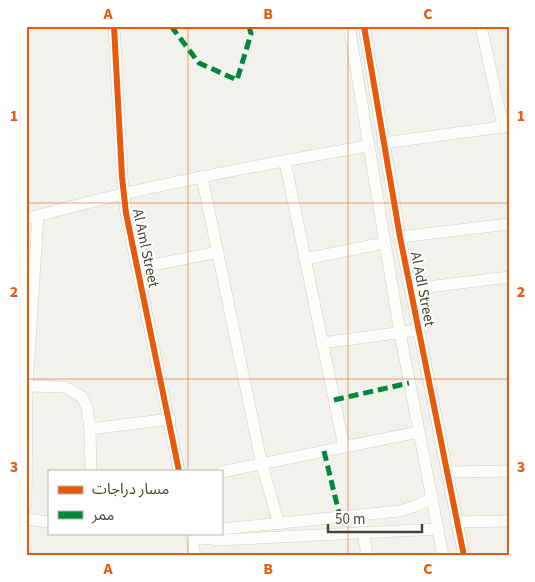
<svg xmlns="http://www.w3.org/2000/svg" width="535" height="582" viewBox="0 0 535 582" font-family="'Source Sans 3','Noto Sans Arabic',sans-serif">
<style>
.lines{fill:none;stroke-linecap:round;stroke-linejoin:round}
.minor-casing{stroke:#d0cfc9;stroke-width:12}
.minor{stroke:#fdfdfc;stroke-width:11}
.quiet{stroke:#00873e;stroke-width:5;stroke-dasharray:10 5;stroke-linecap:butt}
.cycleway-casing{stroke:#fff;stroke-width:9}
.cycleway{stroke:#e8590c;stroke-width:6}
.grid{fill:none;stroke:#e8590c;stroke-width:1;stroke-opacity:0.55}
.labels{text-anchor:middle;stroke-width:4;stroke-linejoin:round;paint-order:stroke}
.street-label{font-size:15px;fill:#494536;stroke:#fff}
.neatline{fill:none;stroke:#e8590c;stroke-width:2}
.grid-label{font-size:16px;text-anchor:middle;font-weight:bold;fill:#e8590c}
</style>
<rect width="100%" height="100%" fill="#f2f1eb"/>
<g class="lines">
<defs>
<g id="minor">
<polyline points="114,26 122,177 126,213 179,471"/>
<polyline points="349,26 400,333 443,556"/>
<polyline points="364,26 400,237 464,556"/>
<polyline points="481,26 503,127"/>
<polyline points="383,143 509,126"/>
<polyline points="285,161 344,447"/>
<polyline points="202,177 262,465 279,524"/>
<path d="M26,219C139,187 253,166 368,146"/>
<polyline points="400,237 509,224"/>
<polyline points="305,259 384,243"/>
<polyline points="138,268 218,252"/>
<polyline points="411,289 509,277"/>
<polyline points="322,343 418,330"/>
<polyline points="27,386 65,387 82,397 87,408 90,429 91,471"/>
<polyline points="90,429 170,419"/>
<polyline points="221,472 418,432"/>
<polyline points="447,472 509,471"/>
<polyline points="26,504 27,386 38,216"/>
<polyline points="26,519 49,522"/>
<polyline points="456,522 509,521"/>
<polyline points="221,529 399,511 416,506 432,498"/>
<polyline points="363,532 367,556"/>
<polyline points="191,533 199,538 221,540 438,529"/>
<polyline points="191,533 195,556"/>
</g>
</defs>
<use href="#minor" class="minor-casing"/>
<use href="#minor" class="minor"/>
<g class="quiet">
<polyline points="171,26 199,63 237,80 251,34 249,26"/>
<polyline points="334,400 409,383"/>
<polyline points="26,420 27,420"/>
<polyline points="324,451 340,517"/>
</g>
<defs>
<g id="cycleway">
<polyline points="114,26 122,177 126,213 179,471"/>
<polyline points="364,26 400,237 464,556"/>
</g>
</defs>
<use href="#cycleway" class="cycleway-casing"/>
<use href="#cycleway" class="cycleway"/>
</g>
<path class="grid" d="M188,26V471M348,26V556M26,203H509M26,379H509M188,533V556"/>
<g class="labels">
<g class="street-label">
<text transform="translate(146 248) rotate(78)" y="5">Al Aml Street</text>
<text transform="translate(423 289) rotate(79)" y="5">Al Adl Street</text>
</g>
</g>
<rect width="535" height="582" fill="none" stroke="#ffffff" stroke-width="55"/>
<rect x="48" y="470" width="175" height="65" fill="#ffffff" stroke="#b6b5af"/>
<rect x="58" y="486" width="25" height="8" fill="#e8590c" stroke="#b6b5af"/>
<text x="92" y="494" font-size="15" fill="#494536">مسار دراجات</text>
<rect x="58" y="511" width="25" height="8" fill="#00873e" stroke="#b6b5af"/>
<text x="92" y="520" font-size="15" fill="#494536">ممر</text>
<path d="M328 524v8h94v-8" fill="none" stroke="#494536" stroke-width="2.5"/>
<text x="335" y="524" font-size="15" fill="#494536" stroke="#ffffff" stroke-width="4" paint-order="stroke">50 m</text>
<rect x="28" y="28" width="480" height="526" class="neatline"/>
<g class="grid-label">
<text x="108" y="19">A</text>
<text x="268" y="19">B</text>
<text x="428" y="19">C</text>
<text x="14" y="121">1</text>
<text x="521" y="121">1</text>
<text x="14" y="297">2</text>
<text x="521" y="297">2</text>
<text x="14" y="472">3</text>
<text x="521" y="472">3</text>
<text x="108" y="574">A</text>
<text x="268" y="574">B</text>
<text x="428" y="574">C</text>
</g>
</svg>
